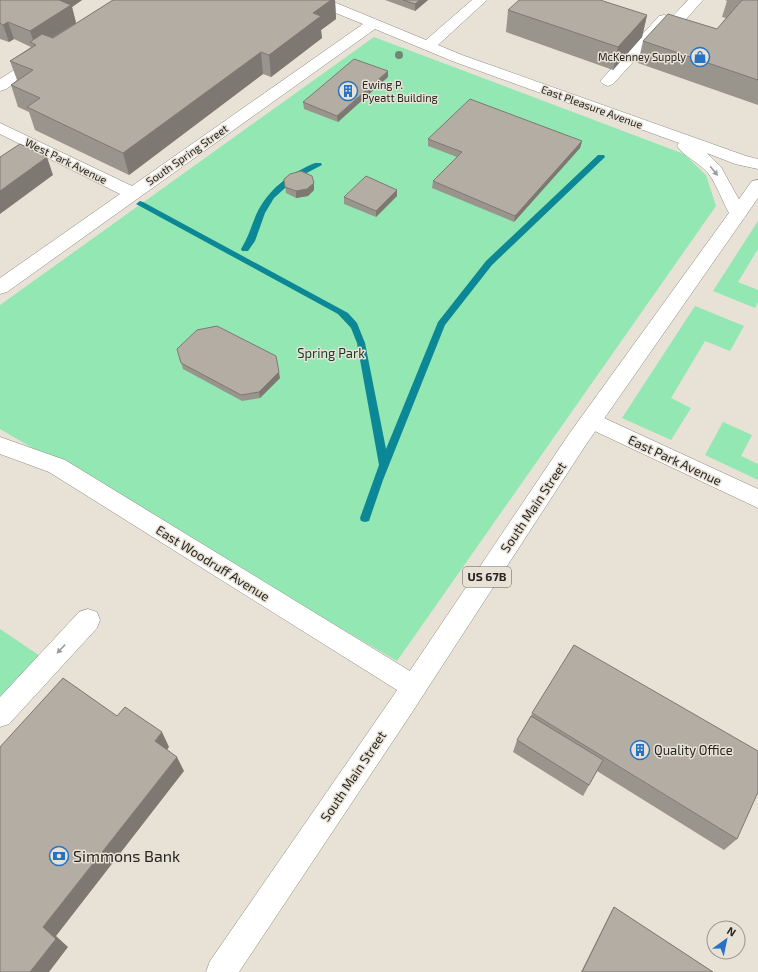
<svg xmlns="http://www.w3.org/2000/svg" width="758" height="972" viewBox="0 0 758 972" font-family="'Exo 2',sans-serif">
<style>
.green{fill:#93e7b3}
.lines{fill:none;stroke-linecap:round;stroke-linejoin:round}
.stream{fill:#0c8796;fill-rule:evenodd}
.minor-casing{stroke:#8e897f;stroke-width:1}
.major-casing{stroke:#8e897f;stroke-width:1}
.minor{fill:#fff;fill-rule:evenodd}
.major{fill:#fff;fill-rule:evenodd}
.tree{fill:#728675}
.wall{fill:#9a958c}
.shaded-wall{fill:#7d7972}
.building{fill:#b3ada3;stroke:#7d7972}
.oneway{fill:#9e9d9c}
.labels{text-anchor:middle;stroke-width:3;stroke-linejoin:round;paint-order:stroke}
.far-poi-label{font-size:11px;fill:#282622;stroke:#e7e1d6;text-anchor:end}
.far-street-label{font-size:11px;fill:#282622;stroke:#e7e1d6}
.shield{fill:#e7e1d6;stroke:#615e58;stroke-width:1}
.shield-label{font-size:12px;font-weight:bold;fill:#282622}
.park-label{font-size:13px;fill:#133b25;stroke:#e7e1d6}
.street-label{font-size:13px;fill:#282622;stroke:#e7e1d6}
.poi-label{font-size:13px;fill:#282622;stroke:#e7e1d6;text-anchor:start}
.near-poi-label{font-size:16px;fill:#282622;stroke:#e7e1d6;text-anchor:start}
</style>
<rect width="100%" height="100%" fill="#e7e1d6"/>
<g class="green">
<polygon points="374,37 684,154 706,175 716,206 397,661 0,429 0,305"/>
<polygon points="758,221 758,249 738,282 758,290 758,302 755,308 713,291"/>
<polygon points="695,306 744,326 730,351 705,341 671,398 691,408 671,440 622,418"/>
<polygon points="723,422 752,435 741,456 758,464 758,480 705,455"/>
<polygon points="0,629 43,658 0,704"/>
</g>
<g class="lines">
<g class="stream">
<polygon points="598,155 604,155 605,157 492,265 445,325 383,480 370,518 369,521 365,522 361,521 360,518 379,465 357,343 351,328 338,314 136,204 140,201 143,202 348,313 357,323 365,343 386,449 438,322 486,261"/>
<path d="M315,163H321L322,165L295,179L274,198L265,213L255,241L248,251H242L241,249C248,238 251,227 256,215C268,189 289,174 315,163Z"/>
</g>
<defs>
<g id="minor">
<path d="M309,0H329L426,40L472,0H487L438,45L462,55L746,156L758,159V169L735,164L707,153L721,167L747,214L744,218L738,220L732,218C723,204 718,186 708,173C699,162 684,157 677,146L679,143L452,61L375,29L7,292L0,294V278L120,194L0,134V123L132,186L363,24L311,3Z"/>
<polygon points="688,0 703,0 680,26 675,27 667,25 613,84 608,86 603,84 600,81 603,78 659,16 664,15 672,17"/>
<polygon points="41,54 46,56 49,59 46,62 6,89 0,91 0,79 36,56"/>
<polygon points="591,412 758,489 758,508 584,426 581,420 584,414"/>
<polygon points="0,437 65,460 423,679 427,687 423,695 414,699 405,695 49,472 0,454"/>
<polygon points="88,609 97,612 100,620 97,628 9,724 0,727 0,697 79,612"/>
</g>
<polygon id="major" points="758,180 758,198 585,446 407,720 239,972 206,972 210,961 389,702 569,434 752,181"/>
</defs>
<use href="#minor" class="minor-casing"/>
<use href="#major" class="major-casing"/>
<use href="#minor" class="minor"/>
<use href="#major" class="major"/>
</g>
<circle class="tree" cx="399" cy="55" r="4"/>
<g class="wall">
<polygon points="0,0 82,0 72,7 76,23 52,38 53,38 113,0 335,0 336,19 321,30 322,38 271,77 263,74 129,175 35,130 29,112 18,107 11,85 17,80 10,61 31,47 14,39 9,42 0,39"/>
<polygon points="385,0 428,0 415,11"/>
<polygon points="725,0 758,0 758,105 638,63 643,41 717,29 726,18 722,17 727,1"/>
<polygon points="508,10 647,15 642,37 613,70 506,32"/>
<polygon points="388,77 338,122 304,109 303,102"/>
<polygon points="428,139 582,141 580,148 514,222 432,188 433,181 457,157 428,146"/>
<polygon points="284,179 314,190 308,196 296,198 286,193"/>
<polygon points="397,196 376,217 344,204 344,197"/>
<polygon points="177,349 280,378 260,398 242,401 183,369"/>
<polygon points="532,713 737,839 724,850 597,771 583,796 513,752 517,740 531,716"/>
<polygon points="614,907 713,972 581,972 612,910"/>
</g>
<g class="shaded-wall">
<polygon points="56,0 82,0 72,7 76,23 37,47 36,45 34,43 30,31"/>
<polygon points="331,0 335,0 336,19 321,30 322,38 271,77 269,55 313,13"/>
<polygon points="420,0 428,0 415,11 415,4"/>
<polygon points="647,15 642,37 613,70 618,47"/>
<polygon points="8,22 14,39 9,42 3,25"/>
<polygon points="261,52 263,74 129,175 123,153"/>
<polygon points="388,71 388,77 338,122 337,116"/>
<polygon points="582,141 580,148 514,222 515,216"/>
<polygon points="47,157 53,175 0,214 0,191"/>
<polygon points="314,183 314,190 308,196 296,198 296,191"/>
<polygon points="397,190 397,196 376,217 376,211"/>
<polygon points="279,372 280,378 260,398 259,392"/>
<polygon points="162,732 169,747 163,756 155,741"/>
<polygon points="177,757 184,771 56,936 68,947 49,972 30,972 43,927"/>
</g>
<g class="building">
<polygon points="0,0 59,0 71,5 30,31 8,22 3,25 0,23"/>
<polygon points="113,0 331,0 313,13 321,16 269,55 261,52 123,153 27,107 40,98 11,85 33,70 10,61 36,45 30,42 42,34 53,38"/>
<polygon points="403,0 420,0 415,4"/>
<polygon points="519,0 600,0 647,15 618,47 508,10"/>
<polygon points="742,0 758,0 758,80 643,41 668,14 717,29"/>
<polygon points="354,59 388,71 337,116 303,102"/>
<polygon points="470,99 582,141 515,216 433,181 462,152 428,139"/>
<polygon points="20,144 47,157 0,191 0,157"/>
<polygon points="301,171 312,176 314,183 307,189 296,191 285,187 284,179 290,174"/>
<polygon points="366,176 397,190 376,211 344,197"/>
<polygon points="217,326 276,356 279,372 259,392 241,395 181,363 177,349 197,330"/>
<polygon points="574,645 758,751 758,792 737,839 532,713"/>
<polygon points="63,678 117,716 125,707 162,732 155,741 177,757 43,927 56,939 30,972 0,972 0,747"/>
<polygon points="531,716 603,760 589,785 517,740"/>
<polygon points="614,907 713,972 582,972"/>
</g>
<defs><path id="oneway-solid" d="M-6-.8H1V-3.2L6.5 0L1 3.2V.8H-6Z"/></defs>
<g class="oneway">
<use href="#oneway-solid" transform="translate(714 171) rotate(51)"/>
<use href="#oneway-solid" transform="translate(61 649) rotate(133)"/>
</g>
<defs>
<symbol id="shop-ring" viewBox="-11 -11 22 22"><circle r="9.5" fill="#e7e1d6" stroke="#2773c3" stroke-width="1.5"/><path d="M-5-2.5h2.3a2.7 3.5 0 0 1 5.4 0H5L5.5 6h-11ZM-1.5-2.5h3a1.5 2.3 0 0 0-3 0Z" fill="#2773c3"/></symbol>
<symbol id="building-ring" viewBox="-11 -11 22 22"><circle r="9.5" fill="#e7e1d6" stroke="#2773c3" stroke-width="1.5"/><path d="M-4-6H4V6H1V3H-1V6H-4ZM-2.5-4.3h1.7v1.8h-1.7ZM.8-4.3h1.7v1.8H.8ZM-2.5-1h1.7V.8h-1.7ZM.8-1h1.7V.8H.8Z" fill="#2773c3"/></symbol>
<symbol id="bank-ring" viewBox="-11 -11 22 22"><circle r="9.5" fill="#e7e1d6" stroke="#2773c3" stroke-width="1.5"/><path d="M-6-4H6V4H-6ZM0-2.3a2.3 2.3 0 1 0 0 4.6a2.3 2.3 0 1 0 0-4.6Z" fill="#2773c3"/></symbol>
</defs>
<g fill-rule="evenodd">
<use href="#shop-ring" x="689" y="46" width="22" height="22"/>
<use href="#building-ring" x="337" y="80" width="22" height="22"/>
<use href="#building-ring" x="629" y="739" width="22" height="22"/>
<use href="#bank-ring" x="48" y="845" width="22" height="22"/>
</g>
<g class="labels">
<g class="far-poi-label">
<text x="686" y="61">McKenney Supply</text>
<text x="362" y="89" text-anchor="start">Ewing P.<tspan x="362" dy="13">Pyeatt Building</tspan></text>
</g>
<g class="far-street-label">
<text transform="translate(592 107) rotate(20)" y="4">East Pleasure Avenue</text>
<text transform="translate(187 155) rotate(-35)" y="4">South Spring Street</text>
<text transform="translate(66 161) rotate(26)" y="4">West Park Avenue</text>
</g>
<rect class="shield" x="463" y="567" width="48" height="20" rx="3"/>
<g class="shield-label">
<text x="487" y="581">US 67B</text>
</g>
<g class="park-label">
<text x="331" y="358">Spring Park</text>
</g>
<g class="street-label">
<text transform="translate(675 460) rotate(25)" y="5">East Park Avenue</text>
<text transform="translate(533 507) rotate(-56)" y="5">South Main Street</text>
<text transform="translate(213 563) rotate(32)" y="5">East Woodruff Avenue</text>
<text transform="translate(353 776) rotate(-56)" y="5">South Main Street</text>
</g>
<g class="poi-label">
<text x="654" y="755">Quality Office</text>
</g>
<g class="near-poi-label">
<text x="73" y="862">Simmons Bank</text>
</g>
</g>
<g transform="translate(726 940) rotate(33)"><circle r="19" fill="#e7e1d6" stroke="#9b968e"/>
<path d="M0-3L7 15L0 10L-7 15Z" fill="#2773c3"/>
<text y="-6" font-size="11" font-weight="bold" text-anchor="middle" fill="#282622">N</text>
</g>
</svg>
